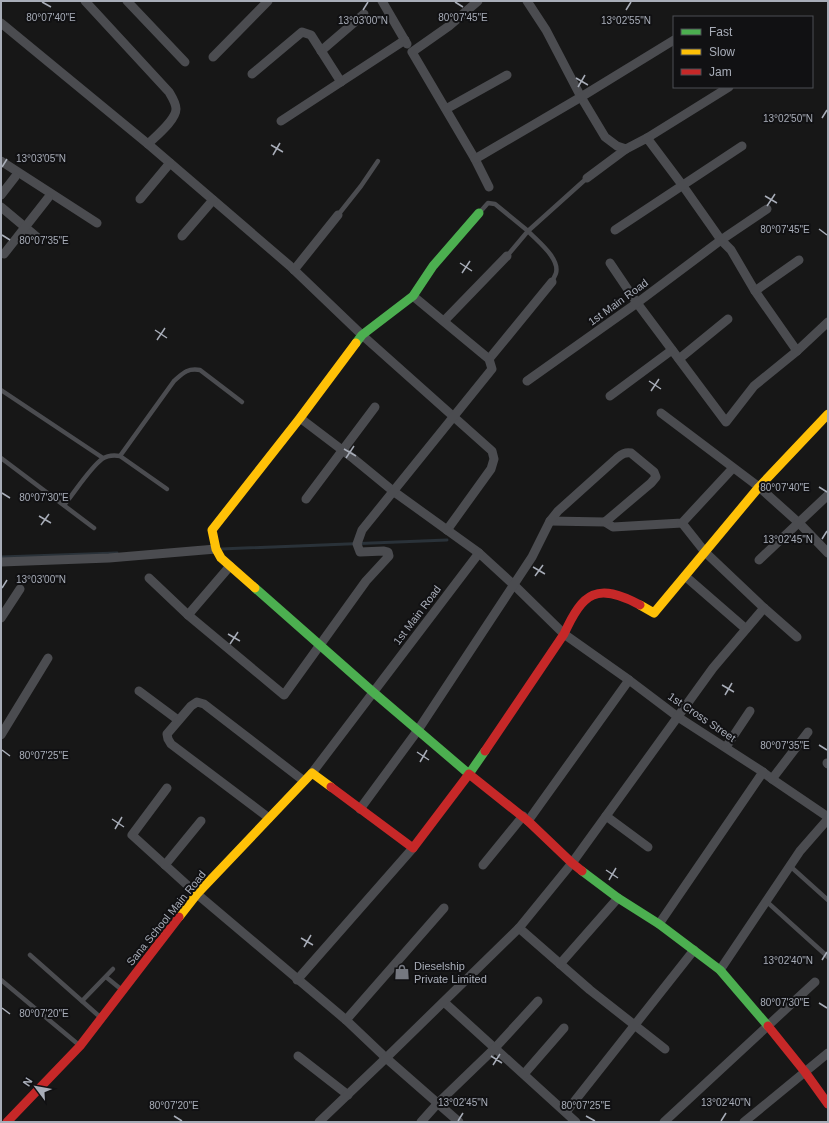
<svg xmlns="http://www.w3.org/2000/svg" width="829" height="1123" viewBox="0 0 829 1123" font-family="Arial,sans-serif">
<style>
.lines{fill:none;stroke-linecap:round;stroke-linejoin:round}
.stream{stroke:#2a3239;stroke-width:3}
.lane{stroke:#4b4c50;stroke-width:4.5}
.street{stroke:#4b4c50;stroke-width:9}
.fast{stroke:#4caf50;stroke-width:9}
.slow{stroke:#ffc107;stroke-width:9}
.jam{stroke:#c62828;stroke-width:9}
.ticks{fill:none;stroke:#a8adb8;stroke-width:1.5}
.labels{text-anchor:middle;stroke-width:4;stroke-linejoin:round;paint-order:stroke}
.street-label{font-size:11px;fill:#a8adb8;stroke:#111113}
.poi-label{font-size:11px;fill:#a8adb8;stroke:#111113;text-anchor:start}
.ticks-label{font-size:10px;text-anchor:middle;fill:#a8adb8;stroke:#111113;stroke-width:4;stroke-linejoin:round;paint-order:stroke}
</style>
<rect width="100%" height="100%" fill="#171717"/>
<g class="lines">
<g class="stream">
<polyline points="221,549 447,540"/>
<polyline points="1,557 117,553"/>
</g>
<g class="lane">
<polyline points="480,212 488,203 495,204 528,231 507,256"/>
<polyline points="338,215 361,186 378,161"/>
<path d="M552,282C553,279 555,276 556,273C560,258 537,241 528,231L587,178"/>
<polyline points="1,390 103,458"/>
<polyline points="120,456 167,489"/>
<polyline points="1,458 94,528"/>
<path d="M64,505C75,492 89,469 102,459C108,455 114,455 120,456L174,381C183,373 187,368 200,370L242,402"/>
<polyline points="790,866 828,900"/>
<polyline points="766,901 828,957"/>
<polyline points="30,955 100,1017"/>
<polyline points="106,977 122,990"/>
<polyline points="1,980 79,1045"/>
<polyline points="82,1001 113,969"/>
</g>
<g class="street">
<path d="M85,1L169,92C172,97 176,103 176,109C176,120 156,136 148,144"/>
<polyline points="127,1 185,62"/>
<polyline points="382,1 407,44"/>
<polyline points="478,1 449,26 412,52 475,159 489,187"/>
<polyline points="527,1 546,30 581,97 605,137 617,146 626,149 647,138 683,186 721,240 731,250 755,291 797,351 828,322"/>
<polyline points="1,23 148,144 290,266 362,335 492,451 494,459 491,469 447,530"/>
<polyline points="321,51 364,14"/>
<polyline points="213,57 268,1"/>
<polyline points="252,74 302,32 311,35 341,82"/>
<polyline points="446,109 507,75"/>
<polyline points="281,121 405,40"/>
<polyline points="647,138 729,87"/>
<polyline points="475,159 581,97 674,40"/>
<polyline points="1,161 97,223"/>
<polyline points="587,178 626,149"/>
<polyline points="1,195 15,177"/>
<polyline points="140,199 170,163"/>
<polyline points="1,207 38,238"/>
<polyline points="615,230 742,146"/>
<polyline points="182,236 213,200"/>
<polyline points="4,254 48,198"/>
<polyline points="610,263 637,303 726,422 754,386 797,351"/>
<polyline points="294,270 338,215"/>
<polyline points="755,291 799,260"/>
<polyline points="444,321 507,256"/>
<polyline points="489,359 552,282"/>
<polyline points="679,359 728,319"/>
<polyline points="527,381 637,303 721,240 767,209"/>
<polyline points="610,396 672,350"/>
<polyline points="661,413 759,487 799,523 828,553"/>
<polyline points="300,418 354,459 393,491 479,553 514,585 564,634 629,680 678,717 763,772 772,779 828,817"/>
<polyline points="306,499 375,407"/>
<polyline points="550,521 605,522 613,527 682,523 733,468"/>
<polyline points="682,523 705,552 764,608 797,637"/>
<polyline points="759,560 828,495"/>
<polyline points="1,562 109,558 216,549"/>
<polyline points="230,566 188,615 284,695 366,581 389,556 388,552 384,551 360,552 357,544 362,530 492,369 489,359 413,296"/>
<polyline points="685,576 746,629"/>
<polyline points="149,578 188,615"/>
<polyline points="1,618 20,589"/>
<polyline points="139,691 178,720"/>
<polyline points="1,735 48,658"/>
<polyline points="726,747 750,711"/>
<polyline points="827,763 828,764"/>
<polyline points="312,773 479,553"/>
<polyline points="772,779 808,732"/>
<polyline points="167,788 132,835 197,894 346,1020 386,1058 459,1122"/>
<path d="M360,809L418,730L532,557L550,521L558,511L617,458C622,454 625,452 631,453L654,472L656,477L651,483L605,522"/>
<polyline points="606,816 648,847"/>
<polyline points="269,818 171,744 168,739 167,734 191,706 197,702 204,704 304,781"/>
<polyline points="528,821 629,680"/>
<polyline points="165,865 201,821"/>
<polyline points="483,865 523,816"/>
<polyline points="659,924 763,772"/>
<polyline points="519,928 590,990 665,1049"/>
<polyline points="560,964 618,898"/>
<polyline points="720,970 800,851 828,819"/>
<polyline points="297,980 413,848"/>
<polyline points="444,1002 576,1122"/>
<polyline points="346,1020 444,908"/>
<polyline points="298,1056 348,1095"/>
<polyline points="524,1074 564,1028"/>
<polyline points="566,1112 694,950"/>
<polyline points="319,1122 386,1058 519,928 572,863 713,668 764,608"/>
<polyline points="421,1122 438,1103 495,1048 538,1001"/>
<polyline points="664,1122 815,982"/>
<polyline points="744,1122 828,1053"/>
</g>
<g class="fast">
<polyline points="356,343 362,335 413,296 433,266 479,213"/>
<polyline points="255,588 373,692 469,774 485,751"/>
<polyline points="582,871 618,898 659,924 720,970 768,1026"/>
</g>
<g class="slow">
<polyline points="255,588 221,558 216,549 212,530 300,418 356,343"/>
<polyline points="640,605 654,613 759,487 828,414"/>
<polyline points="179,917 197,894 312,773 331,787"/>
</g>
<g class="jam">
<path d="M485,751L564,634C583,592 597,582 640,605"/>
<polyline points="331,787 413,848 469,774 528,821 572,863 582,871"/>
<polyline points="768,1026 805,1072 828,1104"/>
<polyline points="7,1122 80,1046 179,917"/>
</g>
</g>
<path class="ticks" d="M42,2L51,7M455,2L463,7M363,10L368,2M626,10L631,2M576,78L588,85M578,87L585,75M822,118L827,110M271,145L283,152M273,155L280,143M2,167L7,159M765,196L777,203M767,206L775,194M819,229L827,235M2,235L10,240M460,263L472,271M462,273L470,261M155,330L167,338M157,340L165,328M649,381L661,389M651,391L659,379M344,449L356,456M346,458L354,446M819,487L827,492M2,493L10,498M39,516L51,523M41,525L49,514M822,539L827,531M533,567L545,574M535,576L543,565M2,588L7,580M228,634L240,641M230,644L238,632M722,685L734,692M725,695L732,683M819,745L827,750M2,750L10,756M417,752L429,760M420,762L427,750M112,819L124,827M115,829L122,817M606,870L618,878M609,880L616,868M301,938L313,945M304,947L311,935M822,960L827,952M819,1003L827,1008M2,1008L10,1014M491,1056L502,1063M493,1065L500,1054M174,1116L182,1121M586,1116L595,1121M458,1121L463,1113M721,1121L726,1113"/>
<defs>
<symbol id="shop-bare" viewBox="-9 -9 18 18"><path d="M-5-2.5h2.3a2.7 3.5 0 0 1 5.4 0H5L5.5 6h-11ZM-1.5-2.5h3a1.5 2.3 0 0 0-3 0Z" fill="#757880" stroke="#111113" stroke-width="2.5" paint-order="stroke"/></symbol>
</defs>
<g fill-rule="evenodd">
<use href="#shop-bare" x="391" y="961" width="22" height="22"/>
</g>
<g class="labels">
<g class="street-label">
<text transform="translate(618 302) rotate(-36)" y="4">1st Main Road</text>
<text transform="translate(417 615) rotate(-53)" y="4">1st Main Road</text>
<text transform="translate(702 717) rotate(34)" y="4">1st Cross Street</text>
<text transform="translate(166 918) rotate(-51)" y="4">Sana School Main Road</text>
</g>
<g class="poi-label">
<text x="414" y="970">Dieselship<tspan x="414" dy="13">Private Limited</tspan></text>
</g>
</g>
<g class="ticks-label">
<text x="51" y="21">80°07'40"E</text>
<text x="463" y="21">80°07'45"E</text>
<text x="363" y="24">13°03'00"N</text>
<text x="626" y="24">13°02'55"N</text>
<text x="788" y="122">13°02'50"N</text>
<text x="41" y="162">13°03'05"N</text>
<text x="785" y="233">80°07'45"E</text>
<text x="44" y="244">80°07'35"E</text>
<text x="785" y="491">80°07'40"E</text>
<text x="44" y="501">80°07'30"E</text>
<text x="788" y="543">13°02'45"N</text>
<text x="41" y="583">13°03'00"N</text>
<text x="785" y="749">80°07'35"E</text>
<text x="44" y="759">80°07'25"E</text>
<text x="788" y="964">13°02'40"N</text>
<text x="785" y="1006">80°07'30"E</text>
<text x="44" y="1017">80°07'20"E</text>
<text x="463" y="1106">13°02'45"N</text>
<text x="726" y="1106">13°02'40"N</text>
<text x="174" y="1109">80°07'20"E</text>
<text x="586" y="1109">80°07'25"E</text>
</g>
<rect width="829" height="1123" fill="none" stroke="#a8adb8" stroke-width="4"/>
<rect x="673" y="16" width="140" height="72" fill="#111113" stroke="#4d4f55"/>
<rect x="681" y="29" width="20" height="6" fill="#4caf50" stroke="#4d4f55"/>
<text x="709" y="36" font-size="12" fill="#a8adb8">Fast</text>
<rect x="681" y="49" width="20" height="6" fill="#ffc107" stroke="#4d4f55"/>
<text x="709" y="56" font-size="12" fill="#a8adb8">Slow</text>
<rect x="681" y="69" width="20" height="6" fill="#c62828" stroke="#4d4f55"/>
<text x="709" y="76" font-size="12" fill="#a8adb8">Jam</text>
<g transform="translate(36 1087) rotate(302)" stroke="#111113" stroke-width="3" paint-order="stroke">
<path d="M0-3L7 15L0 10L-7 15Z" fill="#a8adb8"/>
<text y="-6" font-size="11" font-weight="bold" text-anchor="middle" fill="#a8adb8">N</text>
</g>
</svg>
